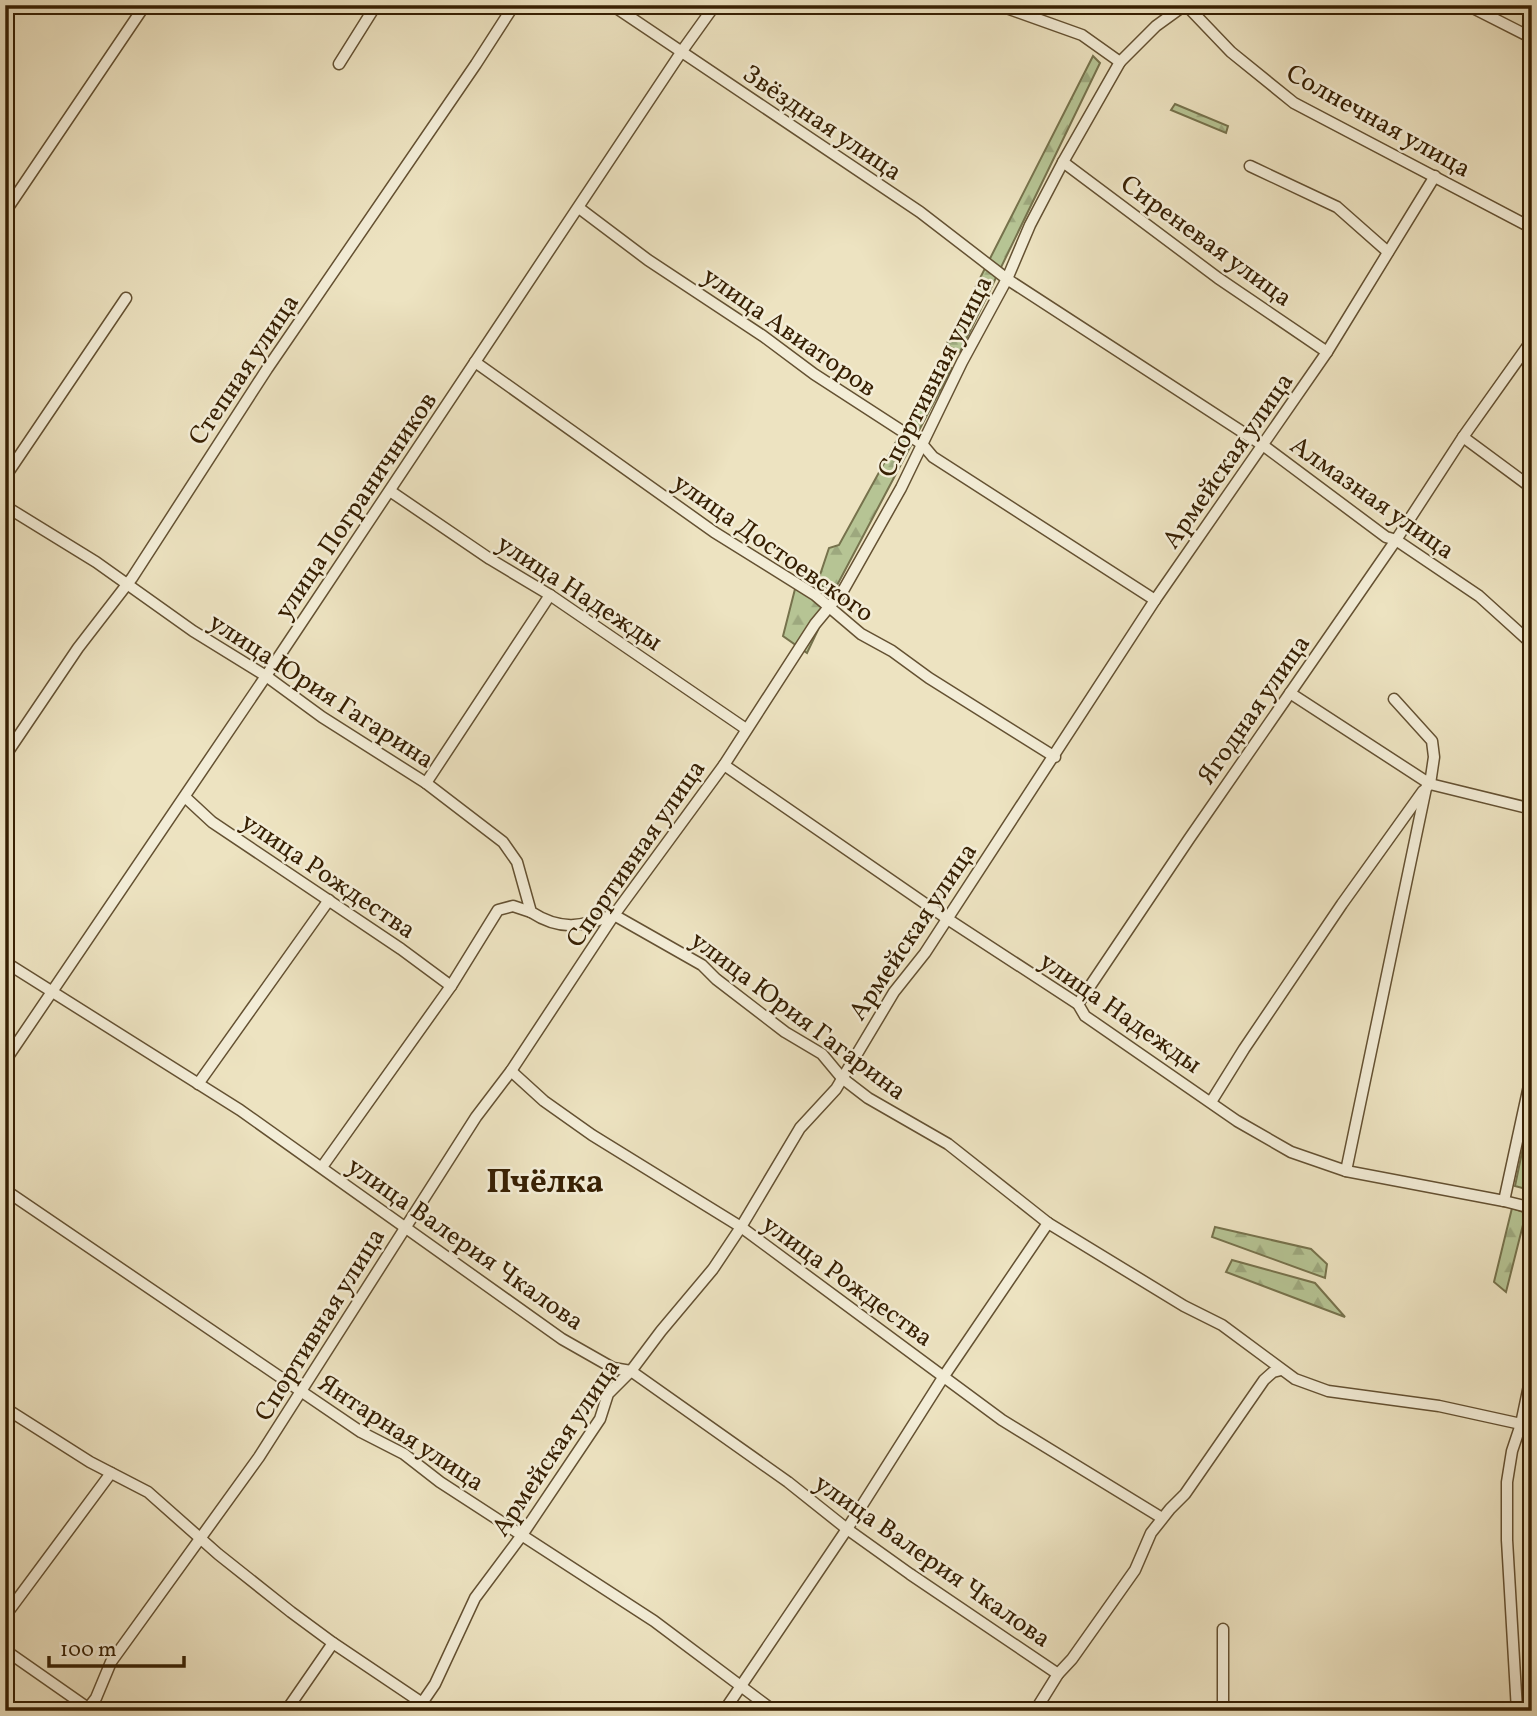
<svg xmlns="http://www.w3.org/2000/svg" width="1537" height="1716" viewBox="0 0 1537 1716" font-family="Vollkorn,serif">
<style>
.forest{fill:url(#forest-firs);stroke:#76724c;stroke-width:2}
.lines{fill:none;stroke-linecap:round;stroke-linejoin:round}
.minor-casing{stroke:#645132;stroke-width:13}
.minor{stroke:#f3edd7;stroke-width:10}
.labels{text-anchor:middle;stroke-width:5;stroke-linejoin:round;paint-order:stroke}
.street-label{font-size:26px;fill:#372003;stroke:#f3edd7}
.district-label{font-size:33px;font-weight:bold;fill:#372003;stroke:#f3edd7}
</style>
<defs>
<pattern id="forest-firs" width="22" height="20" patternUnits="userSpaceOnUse" patternTransform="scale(1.75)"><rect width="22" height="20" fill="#b6c494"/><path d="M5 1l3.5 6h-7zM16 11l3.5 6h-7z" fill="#9da87e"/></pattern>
</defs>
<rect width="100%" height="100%" fill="#ede3c1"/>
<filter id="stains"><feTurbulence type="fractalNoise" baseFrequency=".00286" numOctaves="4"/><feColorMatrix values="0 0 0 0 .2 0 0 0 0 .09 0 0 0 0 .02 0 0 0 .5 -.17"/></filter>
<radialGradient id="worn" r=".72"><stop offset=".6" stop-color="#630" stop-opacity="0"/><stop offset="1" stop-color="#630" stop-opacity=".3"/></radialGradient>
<g class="forest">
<polygon points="1093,56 1100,63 960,352 946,345"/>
<polygon points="1175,104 1228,126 1226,133 1171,110"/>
<polygon points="941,360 952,368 834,591 817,584 829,548 839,545"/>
<polygon points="804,586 827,611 807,653 783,636 795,589"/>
<polygon points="1532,1104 1532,1183 1530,1190 1515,1186"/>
<polygon points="1512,1208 1526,1213 1506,1292 1494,1282"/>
<polygon points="1215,1227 1311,1249 1327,1264 1325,1278 1212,1237"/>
<polygon points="1232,1260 1315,1283 1345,1317 1226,1272"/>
<polygon points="1532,1451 1532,1690 1524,1489"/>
</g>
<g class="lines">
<defs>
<g id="minor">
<polyline points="612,5 920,212 1007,279 1264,446 1386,537 1396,540 1479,596 1532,644"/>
<polyline points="998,5 1082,35 1120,62"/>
<polyline points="1186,5 1231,52 1294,103 1532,228"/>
<polyline points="1467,5 1532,38"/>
<polyline points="339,64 376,5"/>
<polyline points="1063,162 1218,278 1327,352"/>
<polyline points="1250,166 1337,207 1388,252"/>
<polyline points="579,208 648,260 763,336 814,374 922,444 933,457 1155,600"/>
<polyline points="5,212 145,5"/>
<polyline points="475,362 714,532 815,595 861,634 892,651 929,678 1055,757"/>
<polyline points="1463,437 1532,488"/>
<polyline points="5,477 126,298"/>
<polyline points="390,491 490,559 550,595 746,729"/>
<path d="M5,506L96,562L193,631L266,676L322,717L426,783L503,842L517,862L531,912C560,931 582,927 613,915"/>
<polyline points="1290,693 1430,784 1434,757 1432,741 1394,699"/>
<polyline points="5,756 78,648 132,578 267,369 476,64 514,5"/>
<polyline points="724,765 946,918 1078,1004 1085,1016 1237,1121 1291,1152 1346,1171 1504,1201 1532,1208"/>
<polyline points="426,783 550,595"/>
<polyline points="185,797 212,822 401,949 451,986"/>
<polyline points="614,915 702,965 716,979 785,1032 822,1054 842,1078 868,1098 948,1144 1048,1223 1184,1306 1222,1325 1295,1379 1328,1391 1439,1406 1521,1424"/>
<polyline points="5,962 240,1110 562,1339 613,1368 631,1371 788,1482 847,1529 910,1574 1058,1674"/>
<polyline points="1078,1004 1189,839 1396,540 1463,437 1532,340"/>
<polyline points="5,1061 266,676 682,51 715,5"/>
<polyline points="511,1071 544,1101 592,1135 741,1227 1002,1420 1162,1518"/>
<polyline points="198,1084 329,900"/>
<polyline points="1211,1102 1244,1049 1342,904 1423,791"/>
<polyline points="322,1167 451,986 498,910 513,906 531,912"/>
<polyline points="1346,1171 1426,788 1430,784 1532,809"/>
<polyline points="5,1190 361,1432 404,1454 440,1482 654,1621 774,1711"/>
<polyline points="1504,1201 1532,1072"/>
<polyline points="5,1408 90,1462 148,1492 218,1554 291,1612 333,1643 434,1711"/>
<polyline points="5,1616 111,1473"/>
<polyline points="5,1650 88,1708"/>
<polyline points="422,1703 435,1684 475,1598 522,1535 600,1419 608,1394 631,1371 661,1331 713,1269 741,1227 800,1128 836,1089 894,992 925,953 1155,600 1327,352 1435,176"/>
<polyline points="86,1711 96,1698 111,1662 259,1457 476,1117 511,1071 614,915 724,765 815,624 844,589 901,488 962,362 1007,279 1030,225 1063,162 1120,62 1156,26 1185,5"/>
<polyline points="286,1711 333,1643"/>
<polyline points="724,1711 847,1529 944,1376 1048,1223"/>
<polyline points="1035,1711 1058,1674 1072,1659 1135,1570 1151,1533 1170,1509 1185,1494 1264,1380 1273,1372 1281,1370"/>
<polyline points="1223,1711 1223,1629"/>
<polyline points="1517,1711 1507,1540 1507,1482 1512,1451 1521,1424 1532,1371"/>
</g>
</defs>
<use href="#minor" class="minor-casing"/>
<use href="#minor" class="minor"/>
</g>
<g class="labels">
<g class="street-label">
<text transform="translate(1379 120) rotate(29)" y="9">Солнечная улица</text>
<text transform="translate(823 122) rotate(34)" y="9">Звёздная улица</text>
<text transform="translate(1207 240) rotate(36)" y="9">Сиреневая улица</text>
<text transform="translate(790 331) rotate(35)" y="9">улица Авиаторов</text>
<text transform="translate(243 369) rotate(-56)" y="9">Степная улица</text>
<text transform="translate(934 376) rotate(-63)" y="9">Спортивная улица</text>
<text transform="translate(1227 460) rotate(-55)" y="9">Армейская улица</text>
<text transform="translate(1373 497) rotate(35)" y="9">Алмазная улица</text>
<text transform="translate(355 505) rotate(-56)" y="9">улица Пограничников</text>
<text transform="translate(774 547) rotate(35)" y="9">улица Достоевского</text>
<text transform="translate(580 592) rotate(33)" y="9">улица Надежды</text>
<text transform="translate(322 690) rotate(33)" y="9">улица Юрия Гагарина</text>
<text transform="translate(1253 709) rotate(-55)" y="9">Ягодная улица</text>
<text transform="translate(635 853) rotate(-55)" y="9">Спортивная улица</text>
<text transform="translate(329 875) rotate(34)" y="9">улица Рождества</text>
<text transform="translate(912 931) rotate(-56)" y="9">Армейская улица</text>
<text transform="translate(1121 1012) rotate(35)" y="9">улица Надежды</text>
<text transform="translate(799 1015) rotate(37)" y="9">улица Юрия Гагарина</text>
<text transform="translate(466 1243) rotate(35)" y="9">улица Валерия Чкалова</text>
<text transform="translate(848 1280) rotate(36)" y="9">улица Рождества</text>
<text transform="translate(319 1324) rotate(-58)" y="9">Спортивная улица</text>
<text transform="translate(402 1432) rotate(33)" y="9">Янтарная улица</text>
<text transform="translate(555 1447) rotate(-56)" y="9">Армейская улица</text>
<text transform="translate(933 1560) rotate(35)" y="9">улица Валерия Чкалова</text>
</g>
<g class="district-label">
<text x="545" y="1192">Пчёлка</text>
</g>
</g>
<rect width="1537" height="1716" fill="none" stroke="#ede3c1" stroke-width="28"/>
<rect x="7" y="7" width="1523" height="1702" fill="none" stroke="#372003" stroke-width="3.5"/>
<rect x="14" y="14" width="1509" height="1688" fill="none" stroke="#372003" stroke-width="2"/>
<path d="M49 1656v10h135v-10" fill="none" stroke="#372003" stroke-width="3.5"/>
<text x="60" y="1656" font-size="21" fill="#372003" stroke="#f3edd7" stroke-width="5" paint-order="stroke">100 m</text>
<rect width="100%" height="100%" filter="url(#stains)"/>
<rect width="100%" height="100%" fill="url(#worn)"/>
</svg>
